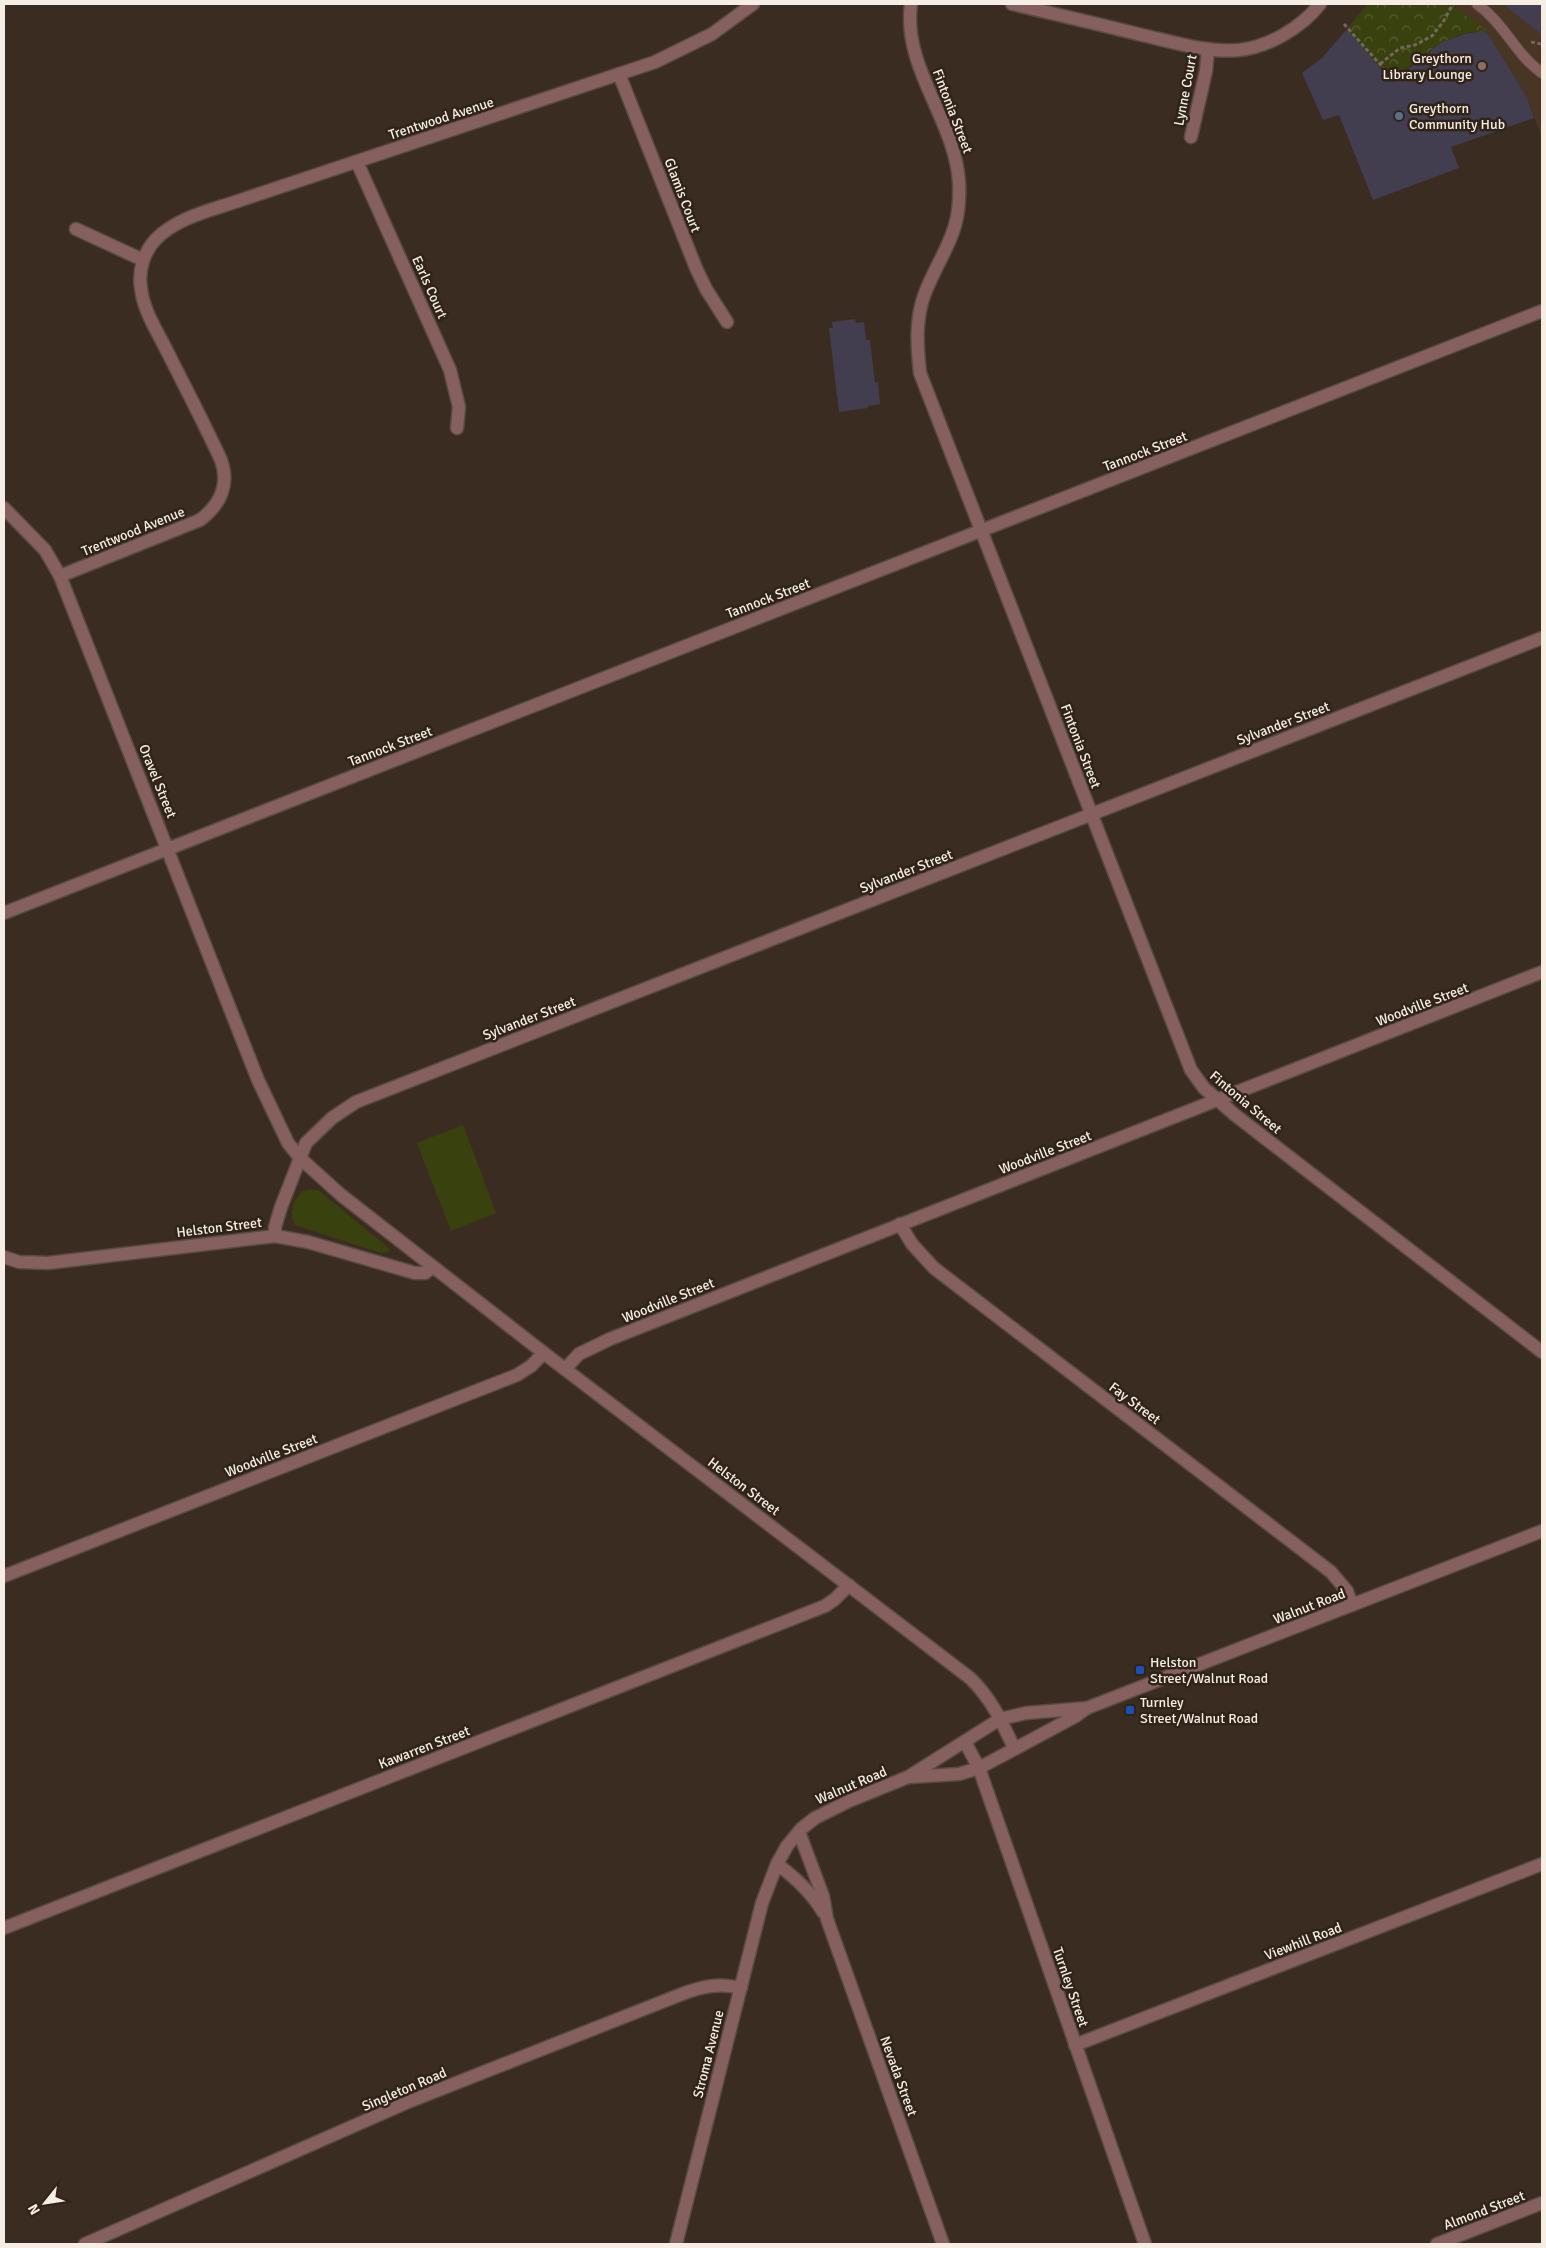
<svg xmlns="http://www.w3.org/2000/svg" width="1546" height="2248" viewBox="0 0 1546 2248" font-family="Signika,sans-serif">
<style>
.built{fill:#483524}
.green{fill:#39420f}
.park{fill:url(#park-crowns)}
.building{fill:#423e4f}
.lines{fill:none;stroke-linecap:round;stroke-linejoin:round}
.service-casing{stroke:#594b40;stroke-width:12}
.minor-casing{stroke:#594b40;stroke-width:15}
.tertiary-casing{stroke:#594b40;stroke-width:15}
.path{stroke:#73665c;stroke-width:3;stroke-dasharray:4 2.5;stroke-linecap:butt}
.service{stroke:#85605f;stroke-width:10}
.minor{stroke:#85605f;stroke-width:12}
.tertiary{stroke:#85605f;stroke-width:12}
.education-dot{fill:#8d6e63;stroke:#302317;stroke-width:2}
.service-dot{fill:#5c6f8a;stroke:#302317;stroke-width:2}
.transit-dot{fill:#1a4fb4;stroke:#302317;stroke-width:2}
.labels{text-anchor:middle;stroke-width:5;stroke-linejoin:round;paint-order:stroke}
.poi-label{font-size:14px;fill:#f6ede5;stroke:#302317;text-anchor:start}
.street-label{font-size:14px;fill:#f6ede5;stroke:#302317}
</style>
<defs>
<pattern id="park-crowns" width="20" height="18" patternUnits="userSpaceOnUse" patternTransform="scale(1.25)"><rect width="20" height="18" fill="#39420f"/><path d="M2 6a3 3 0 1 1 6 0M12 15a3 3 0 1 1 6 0" fill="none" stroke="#565e32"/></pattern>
</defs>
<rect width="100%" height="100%" fill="#3b2c21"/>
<polygon class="built" points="1450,4 1542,4 1542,138 1527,97 1485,29"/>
<g class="green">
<polygon points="463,1125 496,1213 451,1231 417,1143"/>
<path d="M310,1190H318L384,1244L390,1250L388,1252L381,1253L295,1225C288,1213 294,1200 302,1191Z"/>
</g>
<path class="park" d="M1367,4H1450L1485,29L1488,34C1462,21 1409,64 1393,82L1347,29Z"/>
<g class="building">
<polygon points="1503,4 1542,4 1542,35"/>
<polygon points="1347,29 1392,82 1441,43 1464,34 1483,31 1488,34 1527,97 1534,118 1451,147 1459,168 1373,200 1339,115 1323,120 1302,73 1322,58"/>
<polygon points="855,319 856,323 864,322 866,340 870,340 875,383 878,382 880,404 868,406 868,408 839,412 829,328 833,328 832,322"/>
</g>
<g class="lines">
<defs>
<path id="service" d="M1477,4C1505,24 1515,54 1542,73"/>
<g id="minor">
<path d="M911,4C902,67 955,120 959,182C962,234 942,250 925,293C915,319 917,346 920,373L1191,1070L1204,1088L1235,1115L1542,1352"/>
<path d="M1012,4C1055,14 1098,24 1142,35C1173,42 1207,53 1239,50C1269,47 1302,27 1320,4"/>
<polyline points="619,74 696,268 706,289 727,322"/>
<polyline points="1191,137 1206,71 1208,49"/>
<polyline points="357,162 450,370 459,407 457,428"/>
<polyline points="76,229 143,260"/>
<path d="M4,508L45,550L60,576L258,1080L288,1143L300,1158L341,1195L549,1357L970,1678C991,1698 1002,1722 1014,1748"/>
<path d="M60,576L200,520C220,505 230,485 221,460C204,423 185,387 167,351C157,331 143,310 141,288C138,270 144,252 156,239C177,218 208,211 235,202L655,62L712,34L753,4"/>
<polyline points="4,913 1542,311"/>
<polyline points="900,1224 912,1244 934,1268 1331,1572 1347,1591 1352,1605"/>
<polyline points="275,1236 275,1227 281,1207 306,1143 332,1118 356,1102 1542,638"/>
<polyline points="4,1257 19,1262 48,1263 275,1236 308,1242 415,1273 425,1273 433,1267"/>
<polyline points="565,1369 579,1354 610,1339 1542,972"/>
<polyline points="4,1576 517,1375 531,1366 544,1353"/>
<polyline points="965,1742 979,1768 1145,2244"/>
<polyline points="799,1832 823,1896 827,1919 943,2244"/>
<path d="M777,1864C796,1878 811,1892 823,1912"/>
<polyline points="4,1928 825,1606 835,1599 849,1585"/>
<polyline points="1075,2045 1542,1864"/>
<path d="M85,2244L408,2102L682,1994C703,1986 719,1983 741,1988"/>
<polyline points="1437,2244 1542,2203"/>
</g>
<g id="tertiary">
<polyline points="910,1777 959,1774 979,1768 1076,1716 1087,1708 1542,1531"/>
<polyline points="676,2244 762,1903 777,1864 787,1846 801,1829 815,1818 849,1801 908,1777 1000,1719 1026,1713 1087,1708"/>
</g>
</defs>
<use href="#service" class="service-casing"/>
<use href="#minor" class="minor-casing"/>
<use href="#tertiary" class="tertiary-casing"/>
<g class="path">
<polyline points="1344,24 1394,80"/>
<polyline points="1531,42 1542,44"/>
<polyline points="1380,64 1400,48 1415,45 1432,36 1443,22 1453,4"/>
</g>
<use href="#service" class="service"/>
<use href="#minor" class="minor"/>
<use href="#tertiary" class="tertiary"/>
</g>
<circle class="education-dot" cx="1482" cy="66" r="5"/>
<circle class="service-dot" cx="1399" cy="116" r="5"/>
<g class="transit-dot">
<rect x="1135" y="1665" width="10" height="10" rx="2.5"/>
<rect x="1125" y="1705" width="10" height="10" rx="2.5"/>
</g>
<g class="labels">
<g class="poi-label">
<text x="1472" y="63" text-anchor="end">Greythorn<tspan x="1472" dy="16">Library Lounge</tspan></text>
<text x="1409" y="113">Greythorn<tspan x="1409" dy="16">Community Hub</tspan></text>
<text x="1150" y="1667">Helston<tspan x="1150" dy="16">Street/Walnut Road</tspan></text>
<text x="1140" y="1707">Turnley<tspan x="1140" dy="16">Street/Walnut Road</tspan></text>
</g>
<g class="street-label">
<text transform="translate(1185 90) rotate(-79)" y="5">Lynne Court</text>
<text transform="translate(953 111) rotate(69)" y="5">Fintonia Street</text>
<text transform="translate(441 118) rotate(-18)" y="5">Trentwood Avenue</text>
<text transform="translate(683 195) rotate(69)" y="5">Glamis Court</text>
<text transform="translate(430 287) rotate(66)" y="5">Earls Court</text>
<text transform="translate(1145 451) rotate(-21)" y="5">Tannock Street</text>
<text transform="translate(133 531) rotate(-22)" y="5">Trentwood Avenue</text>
<text transform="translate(768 598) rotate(-21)" y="5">Tannock Street</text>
<text transform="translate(1283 723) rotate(-21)" y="5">Sylvander Street</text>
<text transform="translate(390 746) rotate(-21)" y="5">Tannock Street</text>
<text transform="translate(1081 746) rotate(69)" y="5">Fintonia Street</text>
<text transform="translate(158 781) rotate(68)" y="5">Oravel Street</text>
<text transform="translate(906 871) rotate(-21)" y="5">Sylvander Street</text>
<text transform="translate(1422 1004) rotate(-21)" y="5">Woodville Street</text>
<text transform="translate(529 1018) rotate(-21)" y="5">Sylvander Street</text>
<text transform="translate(1246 1102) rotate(40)" y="5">Fintonia Street</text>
<text transform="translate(1045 1152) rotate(-21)" y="5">Woodville Street</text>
<text transform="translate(219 1227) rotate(-7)" y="5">Helston Street</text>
<text transform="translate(668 1300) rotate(-22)" y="5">Woodville Street</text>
<text transform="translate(1135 1403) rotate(37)" y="5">Fay Street</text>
<text transform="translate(271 1455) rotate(-21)" y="5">Woodville Street</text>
<text transform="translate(744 1486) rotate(37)" y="5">Helston Street</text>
<text transform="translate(1309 1606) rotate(-21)" y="5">Walnut Road</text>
<text transform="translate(424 1747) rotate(-21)" y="5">Kawarren Street</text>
<text transform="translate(851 1785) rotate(-23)" y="5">Walnut Road</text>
<text transform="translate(1303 1941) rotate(-21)" y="5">Viewhill Road</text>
<text transform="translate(1071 1987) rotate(71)" y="5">Turnley Street</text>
<text transform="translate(708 2054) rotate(-76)" y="5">Stroma Avenue</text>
<text transform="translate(899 2076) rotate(70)" y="5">Nevada Street</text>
<text transform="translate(404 2089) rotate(-23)" y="5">Singleton Road</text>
<text transform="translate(1484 2210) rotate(-21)" y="5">Almond Street</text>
</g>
</g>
<rect width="1546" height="2248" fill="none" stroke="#f6ede5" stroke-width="10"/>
<g transform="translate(45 2203) rotate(240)" stroke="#302317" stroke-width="4" paint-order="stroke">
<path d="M0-4L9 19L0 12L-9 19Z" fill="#f6ede5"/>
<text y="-8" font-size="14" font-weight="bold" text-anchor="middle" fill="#f6ede5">N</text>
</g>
</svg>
